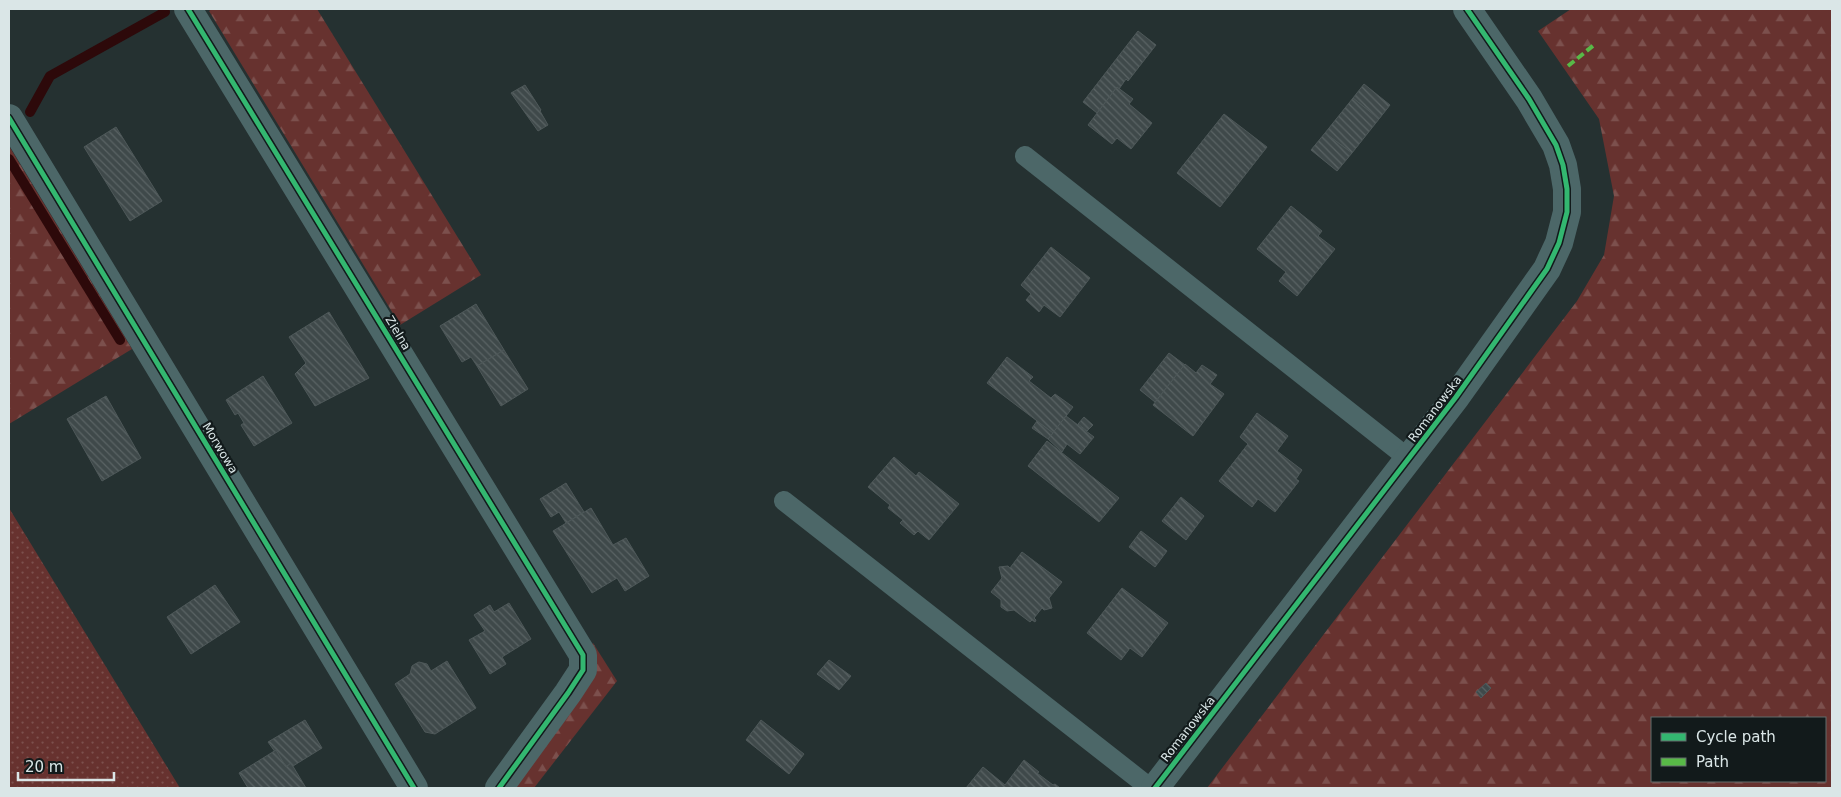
<svg xmlns="http://www.w3.org/2000/svg" width="1841" height="797" viewBox="0 0 1841 797" font-family="'DejaVu Sans',sans-serif">
<style>
.grass{fill:url(#grass-dots)}
.forest{fill:url(#forest-firs);fill-rule:evenodd}
.lines{fill:none;stroke-linecap:round;stroke-linejoin:round}
.stream{stroke:#2d090a;stroke-width:10}
.building{fill:url(#building-back-hatch);stroke:#4e5859}
.service{stroke:#4c6768;stroke-width:20}
.minor{stroke:#4c6768;stroke-width:28}
.tertiary{stroke:#4c6768;stroke-width:28}
.quiet{stroke:#58b947;stroke-width:4;stroke-dasharray:8 4;stroke-linecap:butt}
.cycleway-casing{stroke:#121a1b;stroke-width:8}
.cycleway{stroke:#33b770;stroke-width:5}
.labels{text-anchor:middle;stroke-width:4.5;stroke-linejoin:round;paint-order:stroke}
.street-label{font-size:12px;fill:#dae6e7;stroke:#121a1b}
</style>
<defs>
<pattern id="grass-dots" width="8" height="8" patternUnits="userSpaceOnUse" patternTransform="scale(1.25)"><rect width="8" height="8" fill="#67322f"/><path d="M2 2h.1M6 6h.1" fill="none" stroke="#7c504d" stroke-width="1.8" stroke-linecap="round"/></pattern>
<pattern id="forest-firs" width="22" height="20" patternUnits="userSpaceOnUse" patternTransform="scale(1.25)"><rect width="22" height="20" fill="#67322f"/><path d="M5 1l3.5 6h-7zM16 11l3.5 6h-7z" fill="#7c504d"/></pattern>
<pattern id="building-back-hatch" width="6" height="6" patternUnits="userSpaceOnUse" patternTransform="scale(1.25)"><rect width="6" height="6" fill="#3f494a"/><path d="M-1 5l2 2M0 0l6 6M5-1l2 2" fill="none" stroke="#5a6364"/></pattern>
</defs>
<rect width="100%" height="100%" fill="#253131"/>
<polygon class="grass" points="9,508 180,788 9,788"/>
<g class="forest">
<polygon points="212,9 317,9 481,275 400,325 209,11"/>
<path d="M1571,9H1832V788H1207L1577,301L1604,255L1614,196L1599,119L1538,31ZM1652,718H1825V781H1652Z"/>
<polygon points="9,146 132,349 9,424"/>
<polygon points="593,643 617,681 534,788 499,788 583,655"/>
</g>
<g class="lines">
<g class="stream">
<polyline points="30,112 50,76 165,12"/>
<polyline points="9,159 120,340"/>
</g>
</g>
<g class="building">
<polygon points="1138,31 1156,45 1128,81 1126,79 1119,89 1117,87 1097,113 1083,102"/>
<polygon points="1364,84 1390,105 1379,119 1353,98"/>
<polygon points="525,85 541,110 540,111 548,125 538,131 511,93"/>
<polygon points="1117,87 1133,99 1129,104 1152,123 1131,149 1117,138 1112,144 1088,125"/>
<polygon points="1353,98 1379,119 1352,153 1325,133"/>
<polygon points="1224,114 1267,147 1220,207 1177,173"/>
<polygon points="116,127 162,201 130,221 84,147"/>
<polygon points="1325,133 1352,153 1337,171 1311,150"/>
<polygon points="1291,206 1322,231 1318,236 1335,249 1297,296 1279,281 1286,272 1257,249"/>
<polygon points="1051,247 1090,278 1060,317 1044,305 1039,312 1026,300 1031,294 1021,285"/>
<polygon points="476,304 504,350 477,366 471,357 462,362 440,326"/>
<polygon points="329,312 369,378 315,406 295,374 306,363 289,337"/>
<polygon points="504,350 528,389 501,406 477,366"/>
<polygon points="1169,353 1185,365 1155,402 1140,390"/>
<polygon points="1007,357 1033,377 1029,381 1051,398 1055,394 1073,407 1053,433 987,383"/>
<polygon points="1185,364 1196,373 1202,365 1217,375 1210,384 1224,394 1193,436 1153,405"/>
<polygon points="263,376 292,423 254,446 241,425 244,423 238,413 235,415 226,400"/>
<polygon points="106,396 141,458 102,481 67,419"/>
<polygon points="1257,413 1288,436 1277,451 1302,470 1296,479 1299,481 1275,512 1258,499 1252,507 1219,481 1248,444 1240,437"/>
<polygon points="1066,416 1094,437 1080,454 1067,444 1062,452 1048,439"/>
<polygon points="1084,417 1093,425 1087,431 1078,424"/>
<polygon points="1037,421 1053,433 1048,439 1032,428"/>
<polygon points="1047,441 1119,498 1099,522 1028,466"/>
<polygon points="894,457 916,476 919,472 959,504 929,540 918,531 914,535 900,523 903,520 888,508 890,505 868,487"/>
<polygon points="566,483 584,512 566,523 559,512 551,517 540,499"/>
<polygon points="1181,497 1204,516 1186,540 1162,521"/>
<polygon points="591,508 613,545 626,538 649,576 625,591 617,578 592,593 553,531"/>
<polygon points="1141,531 1167,551 1155,567 1129,547"/>
<polygon points="1022,552 1062,582 1049,598 1052,608 1044,610 1042,608 1034,618 1036,620 1035,622 1032,620 1030,622 1014,610 1007,611 1001,607 1001,600 991,592 1002,578 999,567 1008,566 1010,568"/>
<polygon points="215,585 240,622 191,654 167,617"/>
<polygon points="1122,588 1168,623 1142,657 1130,648 1121,660 1087,633"/>
<polygon points="509,603 531,639 502,657 506,664 490,674 469,640 485,631 474,615 490,605 494,612"/>
<polygon points="829,660 851,676 839,690 817,674"/>
<polygon points="447,661 476,708 435,734 425,732 395,684 410,674 412,666 415,664 419,662 427,664 431,671"/>
<polygon points="1486,683 1491,688 1481,698 1476,692"/>
<polygon points="305,720 322,748 293,766 291,763 286,767 268,742"/>
<polygon points="761,720 804,754 789,774 746,740"/>
<polygon points="276,750 286,767 291,763 306,788 248,788 239,773"/>
<polygon points="1024,760 1039,772 1037,773 1053,785 1055,784 1060,788 966,788 983,767 1005,785"/>
</g>
<g class="lines">
<g class="service">
<polyline points="1025,156 1409,459"/>
<polyline points="784,501 1150,788"/>
</g>
<g class="minor">
<polyline points="188,9 583,655 583,670 568,693 499,788"/>
<polyline points="9,118 414,788"/>
</g>
<polyline class="tertiary" points="1155,788 1456,397 1547,269 1559,243 1567,212 1567,189 1563,165 1556,145 1529,99 1467,9"/>
<polyline class="quiet" points="1568,66 1594,45"/>
<defs>
<g id="cycleway">
<polyline points="188,9 583,655 583,670 568,693 499,788"/>
<polyline points="9,118 414,788"/>
<polyline points="1155,788 1456,397 1547,269 1559,243 1567,212 1567,189 1563,165 1556,145 1529,99 1467,9"/>
</g>
</defs>
<use href="#cycleway" class="cycleway-casing"/>
<use href="#cycleway" class="cycleway"/>
</g>
<g class="labels">
<g class="street-label">
<text transform="translate(398 333) rotate(59)" y="4">Zielna</text>
<text transform="translate(1435 409) rotate(-53)" y="4">Romanowska</text>
<text transform="translate(220 448) rotate(59)" y="4">Morwowa</text>
<text transform="translate(1188 729) rotate(-52)" y="4">Romanowska</text>
</g>
</g>
<rect width="1841" height="797" fill="none" stroke="#dae6e7" stroke-width="20"/>
<rect x="1651" y="717" width="175" height="65" fill="#121a1b" stroke="#626c6d"/>
<rect x="1661" y="733" width="25" height="8" fill="#33b770" stroke="#626c6d"/>
<text x="1696" y="742" font-size="15" fill="#dae6e7">Cycle path</text>
<rect x="1661" y="758" width="25" height="8" fill="#58b947" stroke="#626c6d"/>
<text x="1696" y="767" font-size="15" fill="#dae6e7">Path</text>
<path d="M18 772v8h96v-8" fill="none" stroke="#dae6e7" stroke-width="2.5"/>
<text x="25" y="772" font-size="15" fill="#dae6e7" stroke="#121a1b" stroke-width="4" paint-order="stroke">20 m</text>
</svg>
